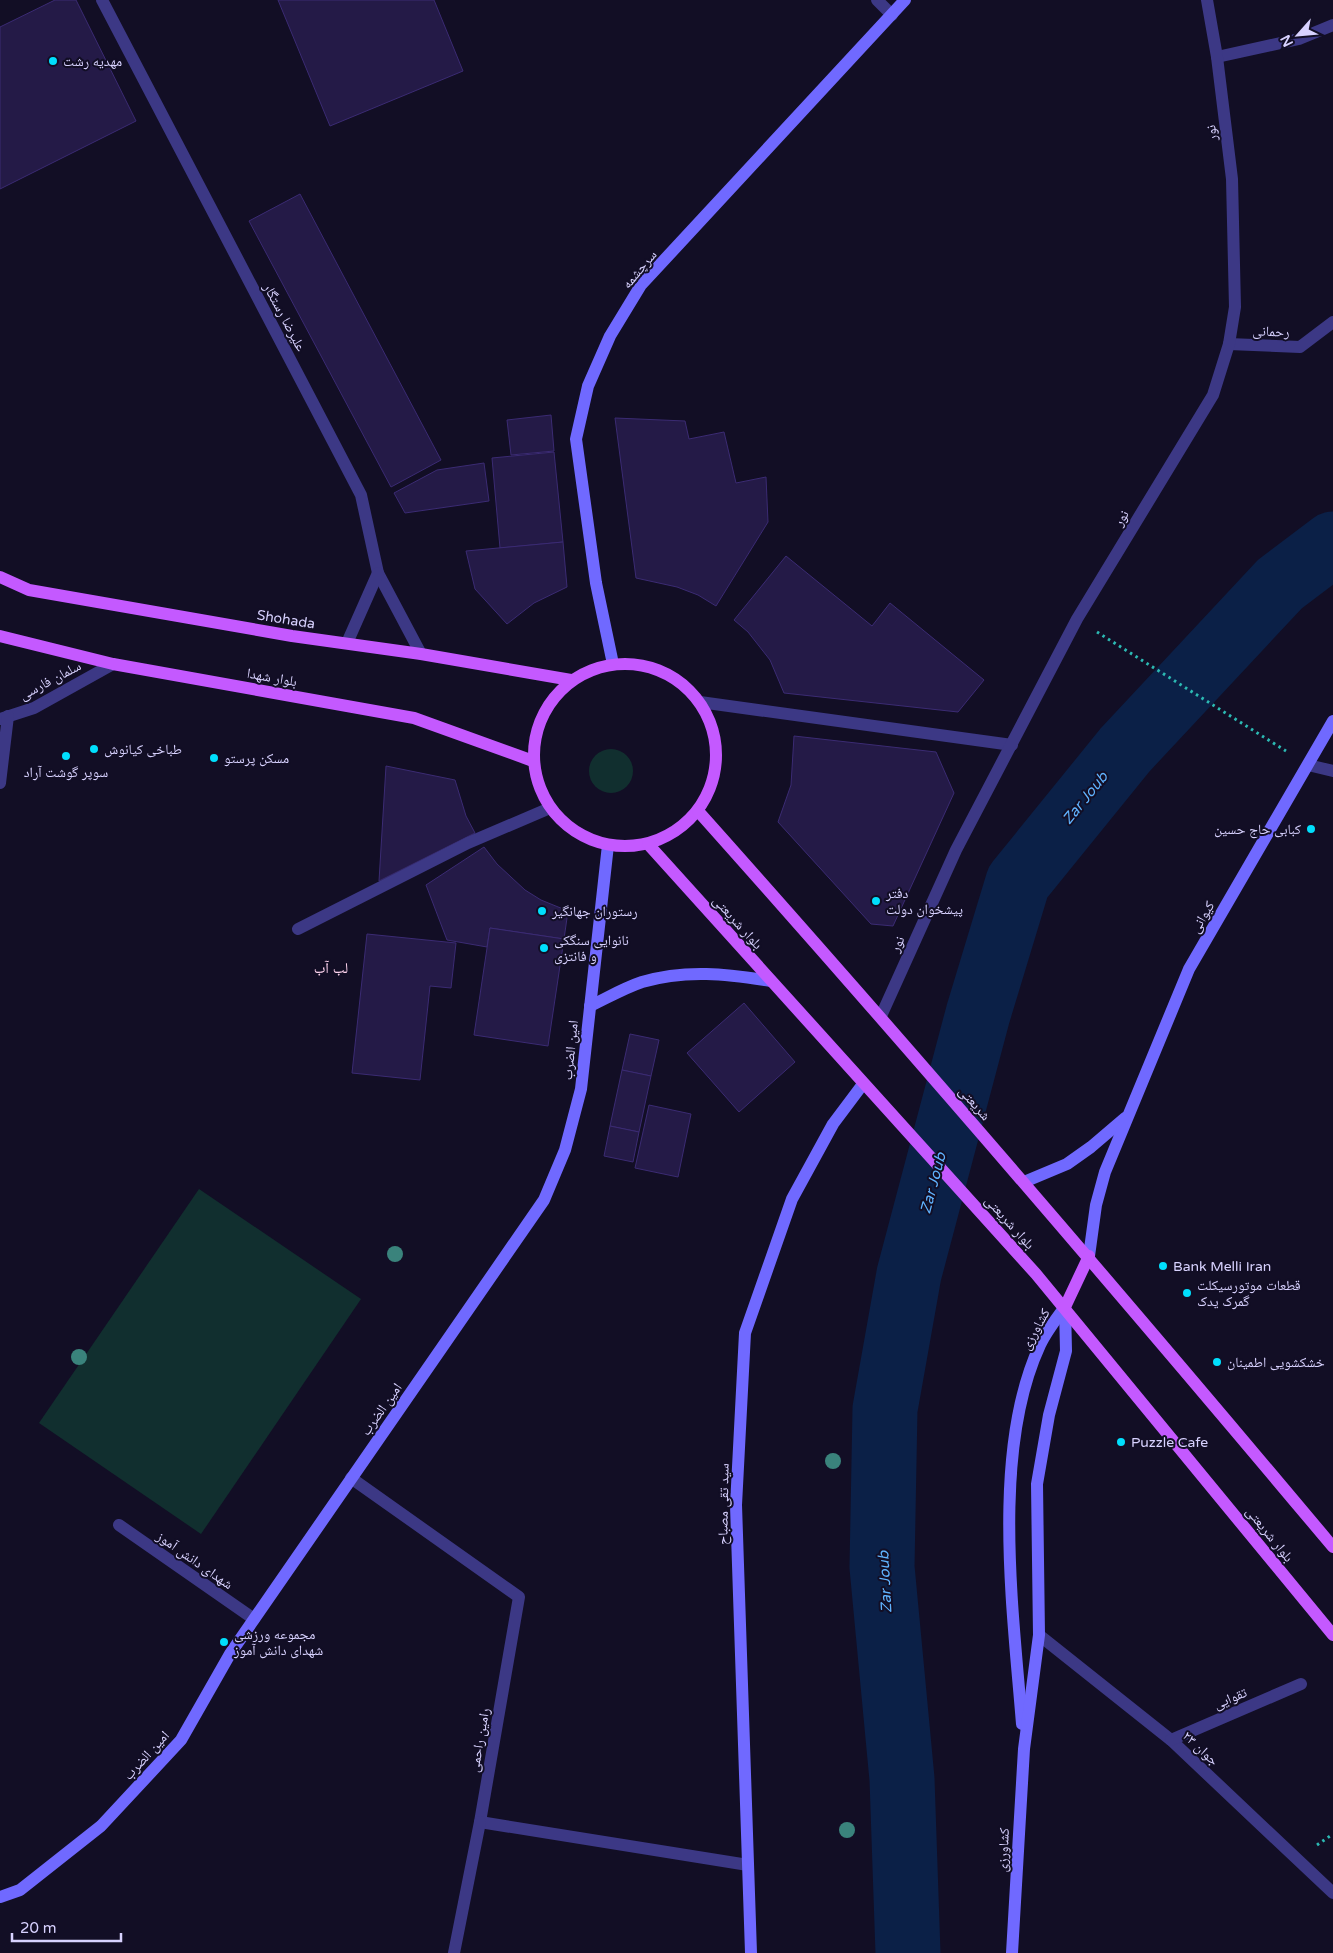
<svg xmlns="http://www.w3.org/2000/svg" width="1333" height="1953" viewBox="0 0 1333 1953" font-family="'Varela Round','Noto Naskh Arabic',sans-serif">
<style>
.green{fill:#112f2f}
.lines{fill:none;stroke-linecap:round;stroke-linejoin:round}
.river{stroke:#0b2047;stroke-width:65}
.building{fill:#241a47;stroke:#3b2b73}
.path{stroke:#2cb9b3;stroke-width:3;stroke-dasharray:2.5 4;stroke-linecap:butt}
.lane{stroke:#3c3885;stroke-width:12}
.street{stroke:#3c3885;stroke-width:12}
.secondary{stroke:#7069ff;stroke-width:12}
.primary{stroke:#c459ff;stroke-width:12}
.tree{fill:#3a837c}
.poi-dot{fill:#00dffd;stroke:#120e25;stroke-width:2}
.labels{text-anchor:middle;stroke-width:4;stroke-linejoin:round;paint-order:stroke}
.poi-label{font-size:14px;fill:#d8d2ff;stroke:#120e25;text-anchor:start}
.street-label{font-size:14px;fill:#d8d2ff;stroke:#120e25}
.water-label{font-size:15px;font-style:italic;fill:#60b3ff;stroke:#120e25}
.neighbourhood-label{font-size:15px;fill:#ffd4ef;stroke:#120e25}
</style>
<rect width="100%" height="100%" fill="#120e25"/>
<g class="green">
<circle cx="611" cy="771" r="22"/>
<polygon points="199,1189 361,1299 201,1534 39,1423"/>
</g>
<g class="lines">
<polyline class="river" points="908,1953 902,1779 882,1567 885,1409 909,1274 978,1014 1018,882 1125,750 1280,584 1333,544"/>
</g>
<g class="building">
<polygon points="55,0 76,0 136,121 0,189 0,27"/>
<polygon points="278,0 434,0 463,71 330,126"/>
<polygon points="300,194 441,460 391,487 249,221"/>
<polygon points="551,415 554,451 511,455 507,420"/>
<polygon points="615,418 685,421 689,439 724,432 736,483 766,477 768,522 716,606 698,595 677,587 636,578"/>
<polygon points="554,452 563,542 500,548 492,458"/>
<polygon points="484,463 489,501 405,513 394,493 437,470"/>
<polygon points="563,542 567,587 534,603 507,624 475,589 466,551"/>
<polygon points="786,556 872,626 890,603 984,680 958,712 784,693 770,660 748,632 734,620"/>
<polygon points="794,736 936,752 954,793 893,926 871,924 778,822 791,785"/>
<polygon points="386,766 455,780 466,816 475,833 379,881"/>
<polygon points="484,847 497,864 525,890 541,900 568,911 564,939 490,928 487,947 447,940 426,885"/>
<polygon points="490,928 564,939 548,1046 474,1035"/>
<polygon points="367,934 456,943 451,988 430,986 420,1080 352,1073"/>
<polygon points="744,1003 795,1062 739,1112 687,1053"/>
<polygon points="630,1034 659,1040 651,1076 622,1070"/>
<polygon points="622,1070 651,1076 639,1132 610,1126"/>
<polygon points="649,1105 691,1114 678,1177 635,1168"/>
<polygon points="610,1126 639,1132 633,1162 604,1156"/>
</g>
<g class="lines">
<g class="path">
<polyline points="1097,632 1286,751"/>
<polyline points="1317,1845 1333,1834"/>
</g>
<g class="lane">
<polyline points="1217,57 1299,39 1333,25"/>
<polyline points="298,929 468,843 550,808"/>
<polyline points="119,1525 254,1619"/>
</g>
<g class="street">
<polyline points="102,0 361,495 378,573 421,654"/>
<polyline points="877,0 892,15"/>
<polyline points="1229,344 1300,347 1333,322"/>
<polyline points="347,643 378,573"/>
<polyline points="700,702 1012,745"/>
<polyline points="0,719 34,708 113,664"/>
<polyline points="1308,765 1333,771"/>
<polyline points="0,783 8,716"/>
<polyline points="881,1016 956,850 1077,619 1213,395 1229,344 1235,307 1232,179 1217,57 1207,0"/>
<polyline points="351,1478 519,1597 480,1822 748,1865"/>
<polyline points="1039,1635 1171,1740 1333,1893"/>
<polyline points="1171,1740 1301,1684"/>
<polyline points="454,1953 480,1822"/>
</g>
<g class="secondary">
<polyline points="613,664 596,583 576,439 588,386 610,336 641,285 905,0"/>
<path d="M590,1006C607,998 624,988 642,982C686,969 727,974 771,981"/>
<polyline points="1024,1182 1067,1164 1091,1147 1125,1118"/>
<polyline points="1089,1256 1096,1205 1105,1172 1189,969 1333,721"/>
<path d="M1022,1724C1013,1610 991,1450 1040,1345C1046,1332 1056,1319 1065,1307"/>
<polyline points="0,1897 20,1890 101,1826 181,1740 230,1654 544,1200 565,1150 581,1089 608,845"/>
<polyline points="751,1953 736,1505 745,1333 792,1199 833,1124 863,1084"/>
<polyline points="1012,1953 1024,1749 1039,1635 1037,1484 1049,1415 1066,1351 1065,1307"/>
</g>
<g class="primary">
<polyline points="0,577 29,590 292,636 421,654 571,680"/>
<polyline points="0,636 113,664 414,718 533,761"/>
<circle cx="625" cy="755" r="91"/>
<path d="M698,811C914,1053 1125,1299 1333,1547"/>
<polyline points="648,844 1036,1274 1333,1635"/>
<polyline points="1065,1307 1089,1256"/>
</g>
</g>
<g class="tree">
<circle cx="395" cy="1254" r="8"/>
<circle cx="79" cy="1357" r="8"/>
<circle cx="833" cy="1461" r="8"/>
<circle cx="847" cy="1830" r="8"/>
</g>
<g class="poi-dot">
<circle cx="53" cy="61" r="5"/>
<circle cx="94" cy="749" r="5"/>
<circle cx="66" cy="756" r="5"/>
<circle cx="214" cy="758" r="5"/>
<circle cx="1311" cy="829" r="5"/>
<circle cx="876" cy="901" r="5"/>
<circle cx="542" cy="911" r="5"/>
<circle cx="544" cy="948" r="5"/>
<circle cx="1163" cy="1266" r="5"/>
<circle cx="1187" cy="1293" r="5"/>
<circle cx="1217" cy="1362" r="5"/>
<circle cx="1121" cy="1442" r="5"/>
<circle cx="224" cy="1642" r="5"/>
</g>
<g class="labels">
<g class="poi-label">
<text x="63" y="66">مهدیه رشت</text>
<text x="104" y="754">طباخی کیانوش</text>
<text x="224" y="763">مسکن پرستو</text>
<text x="66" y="777" text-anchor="middle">سوپر گوشت آراد</text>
<text x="1301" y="834" text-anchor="end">کبابی حاج حسین</text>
<text x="886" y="898">دفتر<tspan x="886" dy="16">پیشخوان دولت</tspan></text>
<text x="552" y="916">رستوران جهانگیر</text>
<text x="554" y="945">نانوایی سنگکی<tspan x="554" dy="16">و فانتزی</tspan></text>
<text x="1173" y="1271">Bank Melli Iran</text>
<text x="1197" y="1290">قطعات موتورسیکلت<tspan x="1197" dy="16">گمرک یدک</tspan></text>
<text x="1227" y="1367">خشکشویی اطمینان</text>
<text x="1131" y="1447">Puzzle Cafe</text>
<text x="234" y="1639">مجموعه ورزشی<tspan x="234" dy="16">شهدای دانش آموز</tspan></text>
</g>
<g class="street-label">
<text transform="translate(1211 133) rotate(-97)" y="5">نور</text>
<text transform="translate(639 269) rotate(-50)" y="5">سرچشمه</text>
<text transform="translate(285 317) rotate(62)" y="5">علیرضا رستگار</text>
<text transform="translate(1271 331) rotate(2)" y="5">رحمانی</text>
<text transform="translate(1121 518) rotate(-59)" y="5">نور</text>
<text transform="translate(286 619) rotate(9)" y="5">Shohada</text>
<text transform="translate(272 677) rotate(10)" y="5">بلوار شهدا</text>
<text transform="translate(50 680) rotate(-28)" y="5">سلمان فارسی</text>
<text transform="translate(1202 917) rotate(-60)" y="5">کیوانی</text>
<text transform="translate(738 922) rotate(48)" y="5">بلوار شریعتی</text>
<text transform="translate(897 944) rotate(-66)" y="5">نور</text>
<text transform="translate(570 1050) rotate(-84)" y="5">امین الضرب</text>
<text transform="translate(975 1103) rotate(49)" y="5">شریعتی</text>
<text transform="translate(1010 1222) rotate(48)" y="5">بلوار شریعتی</text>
<text transform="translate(1035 1329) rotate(-61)" y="5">کشاورزی</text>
<text transform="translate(381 1409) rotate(-55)" y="5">امین الضرب</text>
<text transform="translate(723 1504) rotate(-89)" y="5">سید تقی مصباح</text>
<text transform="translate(1270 1534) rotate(51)" y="5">بلوار شریعتی</text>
<text transform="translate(195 1560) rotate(35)" y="5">شهدای دانش آموز</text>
<text transform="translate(1230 1698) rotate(-23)" y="5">تقوایی</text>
<text transform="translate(479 1740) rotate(-80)" y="5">رامین راحمی</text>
<text transform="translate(1201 1748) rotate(43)" y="5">جوان ۲۳</text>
<text transform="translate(146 1755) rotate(-48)" y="5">امین الضرب</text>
<text transform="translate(1003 1850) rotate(-87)" y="5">کشاورزی</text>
</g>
<g class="water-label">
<text transform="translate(1085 798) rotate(-51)" y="5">Zar Joub</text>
<text transform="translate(933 1183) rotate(-75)" y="5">Zar Joub</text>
<text transform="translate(885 1582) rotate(-93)" y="5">Zar Joub</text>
</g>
<g class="neighbourhood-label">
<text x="331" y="973">لب آب</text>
</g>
</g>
<g transform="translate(1298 35) rotate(243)" stroke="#120e25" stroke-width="4" paint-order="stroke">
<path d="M0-4L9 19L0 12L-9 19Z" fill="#d8d2ff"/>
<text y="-8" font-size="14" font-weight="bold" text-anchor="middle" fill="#d8d2ff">N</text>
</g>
<path d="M12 1933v8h109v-8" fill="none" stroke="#d8d2ff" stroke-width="2.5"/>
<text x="20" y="1933" font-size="15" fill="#d8d2ff" stroke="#120e25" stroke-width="4" paint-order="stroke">20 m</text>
</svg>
